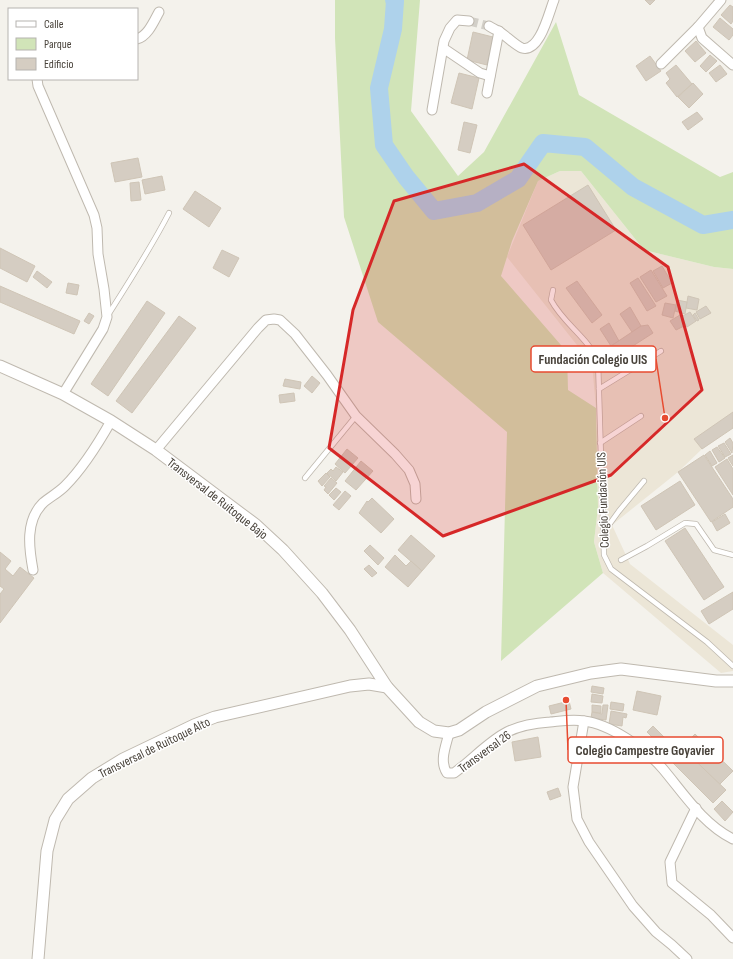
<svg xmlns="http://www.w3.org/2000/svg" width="733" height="959" viewBox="0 0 733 959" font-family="'Sofia Sans Condensed',sans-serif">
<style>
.education{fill:#ece6d7}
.green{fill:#d1e4b8}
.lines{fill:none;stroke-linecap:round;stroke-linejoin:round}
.river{stroke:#aed2eb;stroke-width:18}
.building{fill:#d5cdc2;stroke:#cfc5b6}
.minor-tunnel{stroke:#d2cfc8;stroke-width:9;stroke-dasharray:9 4.5;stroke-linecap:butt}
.service-casing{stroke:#bfb9af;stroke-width:6}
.minor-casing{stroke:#bfb9af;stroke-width:11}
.tertiary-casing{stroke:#bfb9af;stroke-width:13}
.service{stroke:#fff;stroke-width:4.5}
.minor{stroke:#fff;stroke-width:9}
.tertiary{stroke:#fff;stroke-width:11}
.marked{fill:#d62828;fill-opacity:0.2;stroke:#d62828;stroke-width:3;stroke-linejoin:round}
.labels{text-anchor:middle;stroke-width:3;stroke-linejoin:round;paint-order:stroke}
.street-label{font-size:13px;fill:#48423a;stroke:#fff}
.leader{fill:none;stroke:#e74b30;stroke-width:1.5}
.callout-dot{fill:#e74b30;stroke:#fff;stroke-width:1.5}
.callout{fill:#fff;stroke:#e74b30;stroke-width:1.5}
.callout-label{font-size:14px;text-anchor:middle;font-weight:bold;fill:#48423a}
</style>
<rect width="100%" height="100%" fill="#f4f2ec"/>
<polygon class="education" points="560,171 581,171 644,250 714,267 733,269 733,428 702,449 678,472 612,525 630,564 733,645 733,671 721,673 603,573 594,542 598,507 598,475 596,408 592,364 507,257 538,181"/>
<polygon class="green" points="335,0 420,0 411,111 458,176 484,152 556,22 579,95 720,177 733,172 733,269 714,267 644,250 581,171 560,171 538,181 512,241 501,276 567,352 568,390 596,408 598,507 594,542 603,573 501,661 507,432 378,322 344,217 335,38"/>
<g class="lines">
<polyline class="river" points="394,0 395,1 393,29 379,88 384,145 406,177 434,211 477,203 518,179 543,143 585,147 633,187 703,225 733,220"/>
</g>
<g class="building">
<polygon points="645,0 655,0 650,5"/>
<polygon points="730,5 733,7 733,21 731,24 721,15"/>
<polygon points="720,18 733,29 733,35 729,40 713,27"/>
<polygon points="473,32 493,37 487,65 467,60"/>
<polygon points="696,41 706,53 695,62 685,51"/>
<polygon points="710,55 717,61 706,72 700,66"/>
<polygon points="650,56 661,71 646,81 636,66"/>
<polygon points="676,65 692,84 677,97 666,83 670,79 666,73"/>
<polygon points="720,65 727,74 716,82 709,73"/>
<polygon points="459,73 479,78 472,109 451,103"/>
<polygon points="693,83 703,94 689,108 678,97"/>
<polygon points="697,112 703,119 688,130 682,122"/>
<polygon points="464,122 477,125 470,153 458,150"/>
<polygon points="138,158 142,177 115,182 111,163"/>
<polygon points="162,176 165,190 145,194 142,180"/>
<polygon points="139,182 141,200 131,201 130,183"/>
<polygon points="588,185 616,230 551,270 523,225"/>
<polygon points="195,191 221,208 209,227 183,209"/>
<polygon points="0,248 35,266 27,282 0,268"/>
<polygon points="222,250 239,258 229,277 213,268"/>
<polygon points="662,266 672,283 663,288 653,271"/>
<polygon points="651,270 667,296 656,302 640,277"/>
<polygon points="37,271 52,282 47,288 33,277"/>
<polygon points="638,278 656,306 647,311 630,283"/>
<polygon points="577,281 602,315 592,323 566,288"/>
<polygon points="68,283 79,285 77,295 66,293"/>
<polygon points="0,286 80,321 74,334 0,302"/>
<polygon points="688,296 699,299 697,310 686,308"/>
<polygon points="677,300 687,302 685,314 675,311"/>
<polygon points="147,301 165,313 108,396 91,384"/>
<polygon points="665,303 676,305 673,318 662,315"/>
<polygon points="706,306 711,313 700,319 696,312"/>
<polygon points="630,307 641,326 632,332 620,314"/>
<polygon points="690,312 696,321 687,327 681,317"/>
<polygon points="89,313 94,316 89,324 84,321"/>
<polygon points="695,313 699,320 697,321 693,315"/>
<polygon points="680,315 686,325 676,330 670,321"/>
<polygon points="179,316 196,328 132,413 116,401"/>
<polygon points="609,323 619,341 611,346 600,329"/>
<polygon points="648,325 653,333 622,353 615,353 611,346 641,326"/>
<polygon points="312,376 320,383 312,393 304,386"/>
<polygon points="285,379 301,382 300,389 283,386"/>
<polygon points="294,393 295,401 280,403 279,395"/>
<polygon points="733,412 733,428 702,449 694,439"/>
<polygon points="730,438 733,443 732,453 725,442"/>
<polygon points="724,443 731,454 725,457 718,446"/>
<polygon points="717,447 725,458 719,462 712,450"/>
<polygon points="347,449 358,458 345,473 335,464"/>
<polygon points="710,451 717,463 712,466 705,455"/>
<polygon points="704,455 733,499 733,507 711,522 678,472"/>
<polygon points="733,455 733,466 728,458"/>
<polygon points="727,459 733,469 733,495 715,467"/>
<polygon points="361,461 373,471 356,490 345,481"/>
<polygon points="336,467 343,472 336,481 327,473 331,469 333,471"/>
<polygon points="326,473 330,477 322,486 318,481"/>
<polygon points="331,478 337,483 328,494 324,490 326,487 324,486"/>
<polygon points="680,481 695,505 656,530 641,506"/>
<polygon points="336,488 341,492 334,500 329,495"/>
<polygon points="345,491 351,496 339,510 333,505"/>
<polygon points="372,498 394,519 381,533 359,513 367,501 368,502"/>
<polygon points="725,514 730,523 717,531 712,522"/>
<polygon points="685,528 724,587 704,600 665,541"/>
<polygon points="411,535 435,556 422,571 398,550"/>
<polygon points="370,545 384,558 378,565 364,551"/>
<polygon points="0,552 11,561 5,569 13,576 20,567 34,578 0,623 0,594 4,589 0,586"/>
<polygon points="395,555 406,566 411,561 422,571 408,587 385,567"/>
<polygon points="369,565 377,573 372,577 364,569"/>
<polygon points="733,592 733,609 709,624 701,611"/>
<polygon points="592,686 604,688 603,694 591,692"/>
<polygon points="637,691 661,696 657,715 633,710"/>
<polygon points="592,694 603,696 602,703 591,702"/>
<polygon points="569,701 571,709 551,714 549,706"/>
<polygon points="611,702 624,704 623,711 610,709"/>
<polygon points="592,705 601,706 601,713 592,712"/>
<polygon points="603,705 608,705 606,720 591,718 592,712 602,714"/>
<polygon points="611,711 627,714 626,718 623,717 622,726 609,724"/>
<polygon points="653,726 667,740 661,746 647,732"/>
<polygon points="695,734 733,771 719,785 682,747"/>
<polygon points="538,737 541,757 515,761 512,742"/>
<polygon points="681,747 726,790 713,803 669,759"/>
<polygon points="558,788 561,796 550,800 547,792"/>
<polygon points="722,801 733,812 725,821 714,809"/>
</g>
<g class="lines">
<polyline class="minor-tunnel" points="469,21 489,26"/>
<defs>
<g id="service">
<path d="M553,290L551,300C563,323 587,337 598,360L604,555L611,569L707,642L733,666"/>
<path d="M108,315C129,282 151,248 169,213"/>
<polyline points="599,389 661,351"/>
<polyline points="600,443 641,416"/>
<polyline points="305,478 356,416"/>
<polyline points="603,533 619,511 644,481"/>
<polyline points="621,560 647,546 685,523 696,524 714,550 733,555"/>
</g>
<g id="minor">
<path d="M489,26C492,28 496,30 500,32C506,36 516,46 522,48C540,53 549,12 554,0"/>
<polyline points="698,27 702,38 733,65"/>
<path d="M137,39C148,36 154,21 159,12"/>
<polyline points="443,48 480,73 490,76"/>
<polyline points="661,64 698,27 721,0"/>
<polyline points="37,79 38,86 94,215 97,228 98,254 104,289 107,317 103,329 63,394"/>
<polyline points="487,93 499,31"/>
<polyline points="432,110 444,41 450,28 457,20 469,21"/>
<polyline points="156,450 258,328 266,320 274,319 280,320 295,334 327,375 356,416 395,454 409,470 415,484 416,499"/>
<path d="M33,570C29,548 25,521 43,503C50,497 58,493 65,486C84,467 98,444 111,421"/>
<polyline points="584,721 573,787 577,819 589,842 633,906 656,932 672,945 687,959"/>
<path d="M449,733C446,746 439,761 447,773H454C471,761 489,741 507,732C521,725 535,723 550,722C561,721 573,719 584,721C610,724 646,749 663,769C684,794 703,824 733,839"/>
<polyline points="696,808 670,862 672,883 711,915 733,938"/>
</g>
<g id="tertiary">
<polyline points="0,366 63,394 111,421 156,450 256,525 283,550 322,593 350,630 387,687 419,722 434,731 449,733 459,730 486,712 537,686 591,673 621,669 716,681 733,681"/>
<polyline points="38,959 47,851 55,820 68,799 92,778 123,759 194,725 215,717 350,686 369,684 387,687"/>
</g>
</defs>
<use href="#service" class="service-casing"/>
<use href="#minor" class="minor-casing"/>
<use href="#tertiary" class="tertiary-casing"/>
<use href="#service" class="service"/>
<use href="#minor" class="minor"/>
<use href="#tertiary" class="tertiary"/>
</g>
<path class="marked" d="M524,164L668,267L702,390L611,475L443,536L329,448L353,310L394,201Z"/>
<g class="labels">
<g class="street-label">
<text transform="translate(218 498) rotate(38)" y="5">Transversal de Ruitoque Bajo</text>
<text transform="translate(602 500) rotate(-92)" y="5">Colegio Fundación UIS</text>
<text transform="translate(154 747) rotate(-26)" y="5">Transversal de Ruitoque Alto</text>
<text transform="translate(484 751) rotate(-36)" y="5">Transversal 26</text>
</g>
</g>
<path class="leader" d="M665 418L656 359M566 700L568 750"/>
<g class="callout-dot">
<circle cx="665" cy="418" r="4"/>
<circle cx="566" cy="700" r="4"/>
</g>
<g class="callout">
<rect x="531" y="346" width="125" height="26" rx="4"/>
<rect x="568" y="737" width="155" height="26" rx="4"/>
</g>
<g class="callout-label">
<text x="593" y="364">Fundación Colegio UIS</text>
<text x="645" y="755">Colegio Campestre Goyavier</text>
</g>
<rect x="8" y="8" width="130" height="72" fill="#ffffff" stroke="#b6b3b0"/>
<rect x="16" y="21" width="20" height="6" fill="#ffffff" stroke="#b6b3b0"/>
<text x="44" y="28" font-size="12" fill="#48423a">Calle</text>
<rect x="16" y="38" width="20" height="12" fill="#d1e4b8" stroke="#b6b3b0"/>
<text x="44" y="48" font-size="12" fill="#48423a">Parque</text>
<rect x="16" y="58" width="20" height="12" fill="#d5cdc2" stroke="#b6b3b0"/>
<text x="44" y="68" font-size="12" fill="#48423a">Edificio</text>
</svg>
